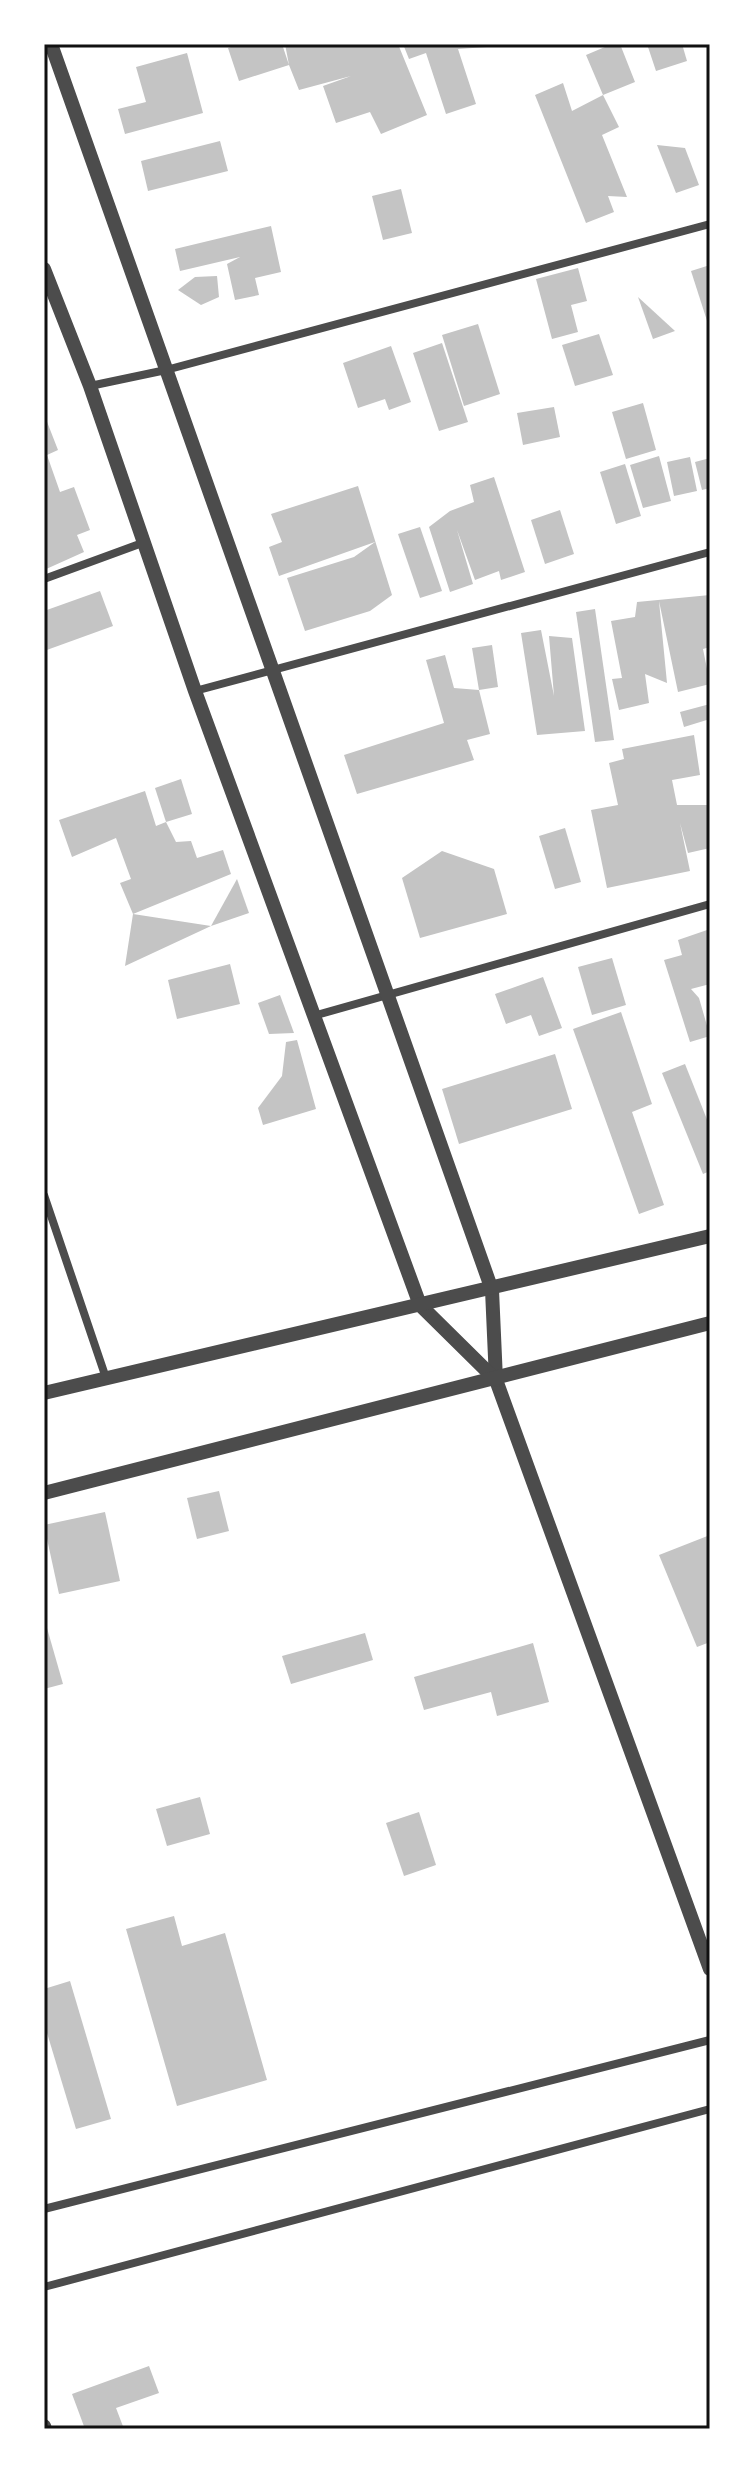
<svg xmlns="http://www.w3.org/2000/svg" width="754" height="2473" viewBox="0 0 754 2473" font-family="'IBM Plex Sans',sans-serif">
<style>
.building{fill:#c4c4c4}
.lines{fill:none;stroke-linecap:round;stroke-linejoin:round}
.minor{stroke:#4c4c4c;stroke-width:8}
.tertiary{stroke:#4c4c4c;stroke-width:14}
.neatline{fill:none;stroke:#111;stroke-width:3}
</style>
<rect width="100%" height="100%" fill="#fff"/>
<g class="building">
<polygon points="239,44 282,44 289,65 285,44 398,44 427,115 381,134 370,112 336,123 323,86 351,76 299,90 289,65 239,81 228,48"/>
<polygon points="403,44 485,44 487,47 458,49 476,104 446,114 426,53 409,59"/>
<polygon points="612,44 620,44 635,82 603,95 619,127 602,135 627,197 608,196 614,212 586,223 535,95 563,83 572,111 603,95 586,55"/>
<polygon points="647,44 682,44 687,61 656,71"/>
<polygon points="187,53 203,113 125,134 118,109 146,102 136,67"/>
<polygon points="220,141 228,171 148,191 141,161"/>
<polygon points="657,145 685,148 699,185 676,193"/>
<polygon points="401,189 412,233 383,240 372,196"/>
<polygon points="271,226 281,272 255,278 259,295 235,300 227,264 240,257 180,271 175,249"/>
<polygon points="710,265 710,327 709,327 691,271"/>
<polygon points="578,268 587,301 571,305 578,332 552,339 536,279"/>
<polygon points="217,276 219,297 201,305 178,290 195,277"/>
<polygon points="638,297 675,331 653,339"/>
<polygon points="478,324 500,394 464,406 442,335"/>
<polygon points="599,334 613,375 575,386 562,345"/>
<polygon points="442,343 468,422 439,431 413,353"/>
<polygon points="391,346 411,402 389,410 385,399 358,408 343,363"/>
<polygon points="643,403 656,450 626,459 612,412"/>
<polygon points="554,407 560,437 523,445 517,413"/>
<polygon points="44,414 58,450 47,455 60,492 74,487 90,530 77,535 84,552 44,570"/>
<polygon points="659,456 671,501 643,508 630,465"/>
<polygon points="690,457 697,491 674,496 667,462"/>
<polygon points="710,458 710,488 702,490 695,462"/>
<polygon points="625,464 641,516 616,524 600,472"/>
<polygon points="494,477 525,572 501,580 499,571 475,580 457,530 473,584 450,592 429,527 450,511 474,502 470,485"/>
<polygon points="358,486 392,595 370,611 305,631 287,578 354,557 375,542 279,576 269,547 282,542 271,514"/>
<polygon points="560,510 574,554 545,564 531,520"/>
<polygon points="420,527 442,591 420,598 398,534"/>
<polygon points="100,591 113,626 44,651 44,611"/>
<polygon points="710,595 710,647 703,649 710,684 678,692 659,601 667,683 645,674 649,703 619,710 612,679 622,678 611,621 635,617 637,602"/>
<polygon points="595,609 614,740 595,742 576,612"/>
<polygon points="541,630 554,696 549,636 572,638 585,731 537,735 521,633"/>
<polygon points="492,645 498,687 479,690 472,648"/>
<polygon points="445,655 454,688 479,690 490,734 467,740 474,760 357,794 344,755 444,723 426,660"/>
<polygon points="710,704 710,719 684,727 680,712"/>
<polygon points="694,735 700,775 672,780 677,805 710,805 710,848 688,853 680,823 690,871 607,888 591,810 618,805 609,763 624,759 622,749"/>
<polygon points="181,779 192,814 166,822 155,788"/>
<polygon points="145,791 156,826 166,822 176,842 191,841 197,858 223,850 231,874 133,914 211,926 125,966 133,914 120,883 131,879 116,838 72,857 59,820"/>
<polygon points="565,828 581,882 555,889 539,836"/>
<polygon points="442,851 494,869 507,914 420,938 402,878"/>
<polygon points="237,879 249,913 211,926"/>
<polygon points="710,929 710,984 691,989 699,998 710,1036 690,1042 664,960 682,955 678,940"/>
<polygon points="612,958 626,1005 592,1015 578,967"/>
<polygon points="230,964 240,1004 177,1019 168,980"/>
<polygon points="543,977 562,1028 539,1036 531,1015 506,1024 495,994"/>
<polygon points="280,995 294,1033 269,1034 258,1003"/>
<polygon points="621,1012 652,1104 632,1112 664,1205 639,1214 573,1029"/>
<polygon points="297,1040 316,1109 263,1125 258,1108 282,1076 286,1042"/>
<polygon points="555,1054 572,1109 459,1144 442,1089"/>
<polygon points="685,1064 710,1127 710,1171 703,1174 662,1073"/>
<polygon points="219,1491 229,1531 197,1539 187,1498"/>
<polygon points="105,1512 120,1581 59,1594 44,1525"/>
<polygon points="710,1535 710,1642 697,1647 659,1555"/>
<polygon points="45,1621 63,1684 44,1689 44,1622"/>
<polygon points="365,1633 373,1660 291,1684 282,1656"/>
<polygon points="533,1643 549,1702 497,1716 491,1692 424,1710 414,1677"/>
<polygon points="200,1797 210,1834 167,1846 156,1809"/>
<polygon points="419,1812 436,1865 404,1876 386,1823"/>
<polygon points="174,1916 182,1946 225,1933 267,2080 177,2106 126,1929"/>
<polygon points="70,1981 111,2119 76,2129 44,2023 44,1989"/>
<polygon points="149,2366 159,2393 116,2408 124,2429 85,2429 72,2394"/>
</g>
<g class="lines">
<g class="minor">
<polyline points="90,386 166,370 710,224"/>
<polyline points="44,579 145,542"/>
<polyline points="195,691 710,552"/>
<polyline points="313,1016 710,904"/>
<polyline points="44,1195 106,1378"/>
<polyline points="44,2209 710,2040"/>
<polyline points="44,2287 710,2109"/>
</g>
<g class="tertiary">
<polyline points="51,44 492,1290 496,1380 710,1969"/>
<polyline points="44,269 90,386 195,691 420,1305 496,1380"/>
<polyline points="44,1393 710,1236"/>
<polyline points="44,1493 710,1323"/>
<polyline points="44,2426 45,2429"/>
</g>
</g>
<rect width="754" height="2473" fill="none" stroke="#ffffff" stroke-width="92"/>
<rect x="46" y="46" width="662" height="2381" class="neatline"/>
</svg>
